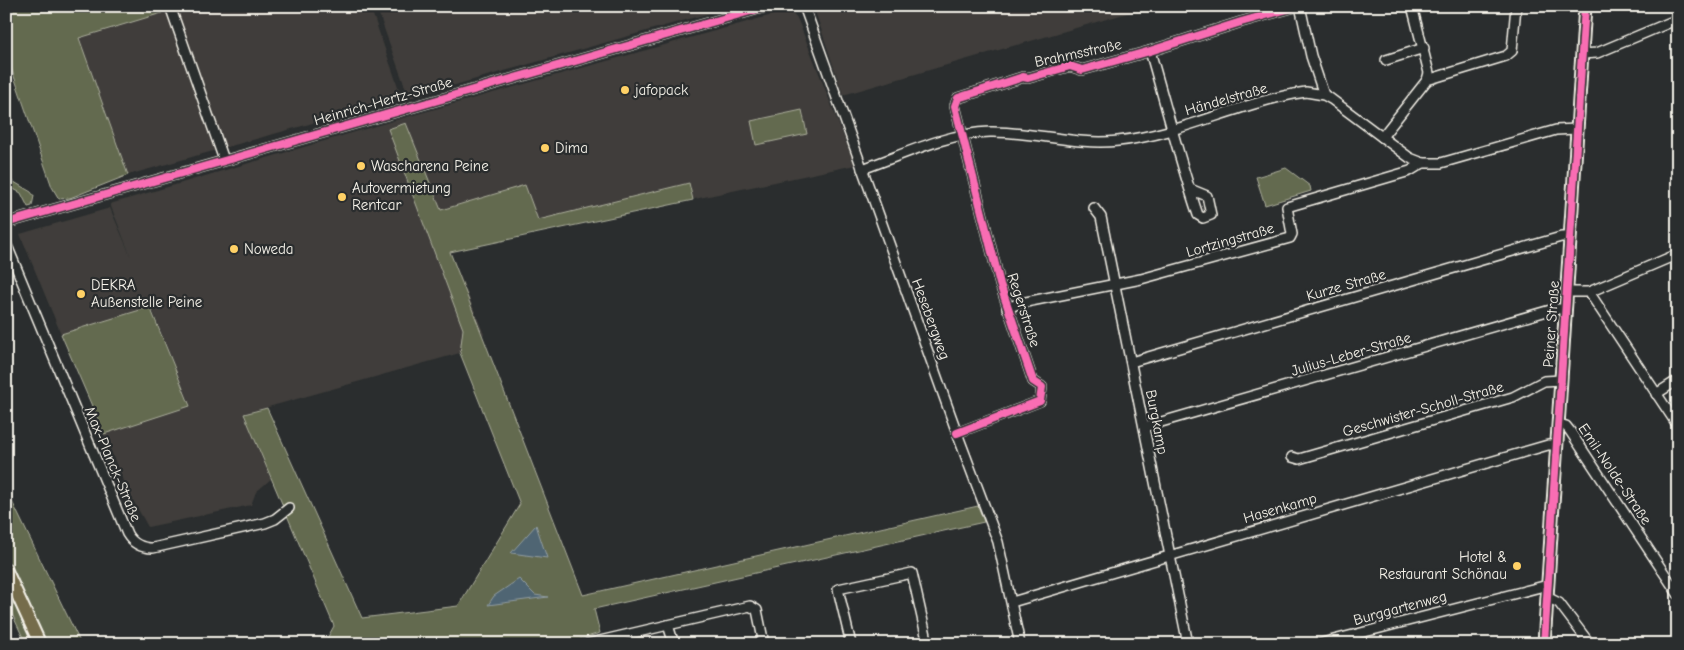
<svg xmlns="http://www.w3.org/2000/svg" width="1684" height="650" viewBox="0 0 1684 650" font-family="'Comic Neue',sans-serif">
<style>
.built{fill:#3f3d3a}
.green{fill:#636a50;stroke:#acae9c}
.water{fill:#4f6573;stroke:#919da2}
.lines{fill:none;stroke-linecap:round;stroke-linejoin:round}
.minor-casing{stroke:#f4f1e8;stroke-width:12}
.major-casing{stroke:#f4f1e8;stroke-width:15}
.minor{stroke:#2a2d2e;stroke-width:9}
.major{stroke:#746c4b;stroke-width:11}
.cycleway-casing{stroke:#2a2d2e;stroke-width:11}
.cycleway{stroke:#f96db3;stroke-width:8}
.poi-dot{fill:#ffd166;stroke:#2a2d2e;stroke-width:2}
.labels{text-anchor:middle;stroke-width:4.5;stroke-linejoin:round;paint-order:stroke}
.street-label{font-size:15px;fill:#f4f1e8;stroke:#2a2d2e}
.poi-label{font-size:15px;fill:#f4f1e8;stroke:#2a2d2e;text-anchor:start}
</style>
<rect width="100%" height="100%" fill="#2a2d2e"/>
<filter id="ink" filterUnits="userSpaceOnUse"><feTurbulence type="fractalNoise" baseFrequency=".02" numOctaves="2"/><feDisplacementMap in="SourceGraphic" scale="10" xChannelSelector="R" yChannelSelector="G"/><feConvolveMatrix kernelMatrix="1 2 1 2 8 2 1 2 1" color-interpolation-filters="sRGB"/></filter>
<g filter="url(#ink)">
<g class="built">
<polygon points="159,6 370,6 402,98 128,175 79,38 162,13"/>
<polygon points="376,6 735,6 409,98"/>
<polygon points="816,6 1152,6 843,95 816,14"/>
<polygon points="783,12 792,13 798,20 855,165 450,251 484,334 460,353 244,414 271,479 256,492 251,505 148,527 125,486 104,434 190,406 151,307 61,334 20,234 110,208 131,257 110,204 399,119"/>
</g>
<g class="green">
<polygon points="6,6 159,6 162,13 79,38 128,175 70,198 59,199 52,187 6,53"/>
<polygon points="802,110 807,134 756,145 751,121"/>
<polygon points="406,123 441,210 525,185 538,220 689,183 693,200 450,252 583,595 978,506 984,522 594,609 600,633 580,639 579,644 324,644 334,626 244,414 267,408 362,618 458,606 520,504 460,353 463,329 388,129"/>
<polygon points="1286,168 1310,186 1311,191 1265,205 1256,177"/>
<polygon points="9,179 31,192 34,196 32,206 28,207 21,193 6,185"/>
<polygon points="150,307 190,406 104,434 61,334"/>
<polygon points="6,489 81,644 26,644 6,601"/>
</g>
<g class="water">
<polygon points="536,525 547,558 511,553"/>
<polygon points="519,579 535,595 548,597 488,605 494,596"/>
</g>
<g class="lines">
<defs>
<g id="minor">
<polyline points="170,6 224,160"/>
<polyline points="804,6 957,433 998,542 1020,644"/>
<polyline points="1300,6 1311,56 1324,95"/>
<path d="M1150,51C1166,106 1180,162 1198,215L1203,218L1211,215L1207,196L1190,189"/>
<polyline points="1582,54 1597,53 1678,19"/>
<polyline points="1386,60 1424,48"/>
<polyline points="1427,80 1506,56 1512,51 1516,6"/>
<polyline points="1382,137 1427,80 1429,73 1412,6"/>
<path d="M862,169C903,155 946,133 990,132C1032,131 1078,146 1118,141C1183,134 1242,101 1306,92L1324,95L1331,99L1410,158L1423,163H1441L1556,130L1577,129"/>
<polyline points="1094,208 1101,217 1188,644"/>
<polyline points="6,223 768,6"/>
<path d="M6,243L127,534C133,544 141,548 153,548L265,523L275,519L289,508"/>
<polyline points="1567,292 1589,292 1678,254"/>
<polyline points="1589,292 1678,426"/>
<polyline points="1007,308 1021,303 1141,279 1290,238 1292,234 1287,207 1410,171 1423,163"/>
<polyline points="1131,362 1561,237 1570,237"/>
<polyline points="1656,394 1678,380"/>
<polyline points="1559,424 1566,426 1570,431 1678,594"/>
<polyline points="1144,427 1554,309 1565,309"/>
<polyline points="957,433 1040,401 1042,387 1033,381 1000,284 955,106 958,98 1023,77 1028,78 1070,66 1082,70 1150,51 1241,22 1298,6"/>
<polyline points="1292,457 1299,459 1513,397 1544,381 1561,380"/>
<polyline points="1547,597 1559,603 1590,644"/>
<polyline points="1012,602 1548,445 1557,445"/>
<polyline points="587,644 668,625"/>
<polyline points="674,644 668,625 750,606 757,610 764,644"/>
<polyline points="851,644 838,589 912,573 928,644"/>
<polyline points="1318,644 1548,585"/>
</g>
<g id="major">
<polyline points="6,570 40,644"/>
<polyline points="1544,644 1585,6"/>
</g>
</defs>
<use href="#minor" class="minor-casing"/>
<use href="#major" class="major-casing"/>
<use href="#minor" class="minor"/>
<use href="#major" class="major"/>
<defs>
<g id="cycleway">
<polyline points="6,223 768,6"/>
<polyline points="957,433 1040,401 1042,387 1033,381 1000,284 955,106 958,98 1023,77 1028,78 1070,66 1082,70 1150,51 1241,22 1298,6"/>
<polyline points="1544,644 1585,6"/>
</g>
</defs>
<use href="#cycleway" class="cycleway-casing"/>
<use href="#cycleway" class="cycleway"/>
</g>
</g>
<g class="poi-dot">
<circle cx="625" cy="90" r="5"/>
<circle cx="545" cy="148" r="5"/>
<circle cx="361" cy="166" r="5"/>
<circle cx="342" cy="197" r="5"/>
<circle cx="234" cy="249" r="5"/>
<circle cx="81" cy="294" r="5"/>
<circle cx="1517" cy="566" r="5"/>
</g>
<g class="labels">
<g class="street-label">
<text transform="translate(1078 53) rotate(-12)" y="5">Brahmsstraße</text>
<text transform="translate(1226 99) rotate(-16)" y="5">Händelstraße</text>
<text transform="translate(383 101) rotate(-16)" y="5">Heinrich-Hertz-Straße</text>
<text transform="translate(1230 240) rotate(-16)" y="5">Lortzingstraße</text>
<text transform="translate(1346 285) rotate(-16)" y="5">Kurze Straße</text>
<text transform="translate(1024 310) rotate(72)" y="5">Regerstraße</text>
<text transform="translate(931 319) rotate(70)" y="5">Hesebergweg</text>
<text transform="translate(1551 324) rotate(-86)" y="5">Peiner Straße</text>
<text transform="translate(1351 354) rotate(-16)" y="5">Julius-Leber-Straße</text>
<text transform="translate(1423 409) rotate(-16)" y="5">Geschwister-Scholl-Straße</text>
<text transform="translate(1157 422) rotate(79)" y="5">Burgkamp</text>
<text transform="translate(113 464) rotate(67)" y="5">Max-Planck-Straße</text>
<text transform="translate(1615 474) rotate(56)" y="5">Emil-Nolde-Straße</text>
<text transform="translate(1280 508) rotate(-16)" y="5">Hasenkamp</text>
<text transform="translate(1400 608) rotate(-15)" y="5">Burggartenweg</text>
</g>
<g class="poi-label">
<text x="635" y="95">jafopack</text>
<text x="555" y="153">Dima</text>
<text x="371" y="171">Wascharena Peine</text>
<text x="352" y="193">Autovermietung<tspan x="352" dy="17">Rentcar</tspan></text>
<text x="244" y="254">Noweda</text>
<text x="91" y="290">DEKRA<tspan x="91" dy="17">Außenstelle Peine</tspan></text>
<text x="1507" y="562" text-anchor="end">Hotel &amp;<tspan x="1507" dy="17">Restaurant Schönau</tspan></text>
</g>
</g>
<rect width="1684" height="650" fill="none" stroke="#2a2d2e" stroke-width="25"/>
<rect x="12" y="12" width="1659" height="625" fill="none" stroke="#f4f1e8" stroke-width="2" filter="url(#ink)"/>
</svg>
